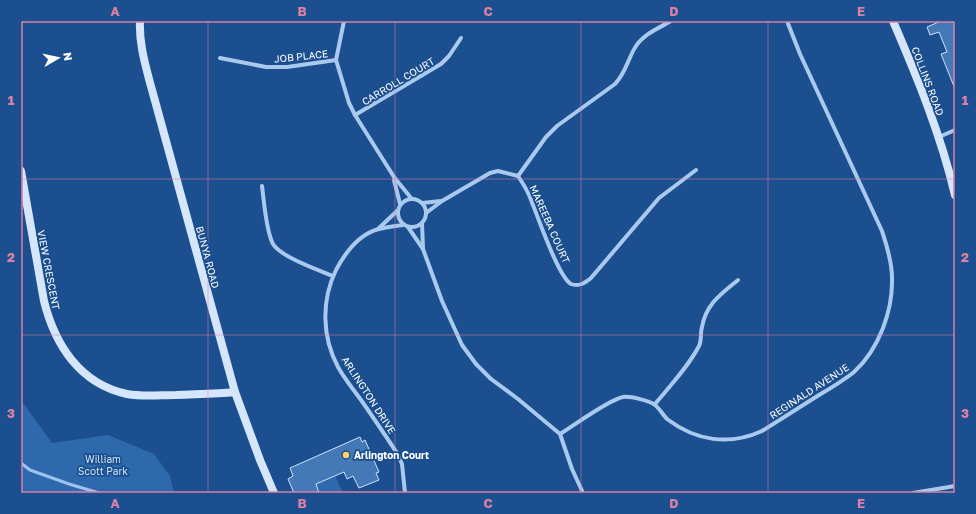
<svg xmlns="http://www.w3.org/2000/svg" width="976" height="514" viewBox="0 0 976 514" font-family="'Golos Text',sans-serif">
<style>
.green{fill:#2e69ad}
.lines{fill:none;stroke-linecap:round;stroke-linejoin:round}
.stream{stroke:#9cc4f0;stroke-width:3}
.building{fill:#4478b7;stroke:#cfe3fa}
.street{stroke:#a9c9ee;stroke-width:4}
.secondary{stroke:#d6e6fa;stroke-width:8}
.grid{fill:none;stroke:#dd80a5;stroke-width:1;stroke-opacity:0.55}
.poi-dot{fill:#ffd166;stroke:#1b4f8f;stroke-width:1.5}
.labels{text-anchor:middle;stroke-width:3.5;stroke-linejoin:round;paint-order:stroke}
.street-label{font-size:10px;fill:#fff;stroke:#1b4f8f}
.poi-label{font-size:10px;font-weight:bold;fill:#fff;stroke:#1b4f8f;text-anchor:start}
.park-label{font-size:10px;fill:#cfe3fa;stroke:#1b4f8f}
.neatline{fill:none;stroke:#dd80a5;stroke-width:1.5}
.grid-label{font-size:13px;text-anchor:middle;font-weight:bold;fill:#dd80a5}
</style>
<rect width="100%" height="100%" fill="#1b4f8f"/>
<g class="green">
<polygon points="21,400 52,443 108,435 154,454 170,476 174,493 21,493"/>
<polygon points="335,476 343,493 319,493 316,484"/>
</g>
<g class="lines">
<polyline class="stream" points="21,463 30,470 69,484 99,493"/>
</g>
<g class="building">
<polygon points="941,21 955,21 955,89 941,54 947,52 939,32 930,35 927,27"/>
<polygon points="360,437 362,442 365,440 379,472 376,473 379,480 359,488 353,476 347,479 344,472 316,484 319,493 294,493 288,479 293,476 290,468"/>
</g>
<g class="lines">
<g class="street">
<polyline points="344,21 336,60 349,103 355,115 394,177 411,198"/>
<polyline points="220,58 266,67 287,67 336,60"/>
<polyline points="355,115 441,64 449,56 461,38"/>
<polyline points="939,137 955,130"/>
<path d="M518,176L546,137L557,126L615,84C626,73 628,58 636,46C644,34 659,28 671,21"/>
<polyline points="394,180 400,204"/>
<path d="M262,186C264,201 266,231 273,244C281,257 318,270 333,276"/>
<circle cx="412" cy="213" r="14"/>
<polyline points="422,203 441,201"/>
<path d="M426,213L442,201L490,173L498,171L518,176C522,182 526,188 529,195C536,211 558,277 571,284C579,287 585,283 591,278L659,198L696,170"/>
<polyline points="422,223 423,249"/>
<path d="M403,225C395,226 387,227 379,229C359,234 345,253 336,270C321,301 322,337 338,367C344,378 353,389 361,400C373,417 385,435 397,453L402,464L405,493"/>
<polyline points="408,227 423,249 442,301 462,345 476,364 491,379 518,399 560,434 572,469 583,493"/>
<polyline points="378,229 397,211"/>
<path d="M655,404C670,386 688,367 699,346C702,340 700,333 702,327C706,304 721,294 738,280"/>
<path d="M560,434C575,425 608,400 623,397C631,396 650,401 655,405C660,409 663,415 667,419C696,441 729,446 762,431C781,419 800,407 819,395C831,388 843,381 854,372C879,349 893,311 892,278C892,262 887,246 882,231L800,54L787,21"/>
<polyline points="913,493 955,486"/>
</g>
<g class="secondary">
<path d="M140,21C139,41 144,60 149,79L235,392L260,460L274,493"/>
<path d="M893,21C917,77 941,135 955,195"/>
<path d="M21,171L44,301C55,345 80,384 127,394C143,397 160,395 176,395C196,394 215,394 235,392"/>
</g>
</g>
<path class="grid" d="M208,21V493M395,21V493M581,21V493M768,21V493M21,179H955M21,335H955"/>
<circle class="poi-dot" cx="346" cy="455" r="4"/>
<g class="labels">
<g class="street-label">
<text transform="translate(301 56) rotate(-6)" y="4">JOB PLACE</text>
<text transform="translate(398 81) rotate(-31)" y="4">CARROLL COURT</text>
<text transform="translate(928 81) rotate(69)" y="4">COLLINS ROAD</text>
<text transform="translate(550 224) rotate(66)" y="4">MAREEBA COURT</text>
<text transform="translate(208 257) rotate(75)" y="4">BUNYA ROAD</text>
<text transform="translate(49 270) rotate(79)" y="4">VIEW CRESCENT</text>
<text transform="translate(809 391) rotate(-33)" y="4">REGINALD AVENUE</text>
<text transform="translate(369 395) rotate(57)" y="4">ARLINGTON DRIVE</text>
</g>
<g class="poi-label">
<text x="354" y="459">Arlington Court</text>
</g>
<g class="park-label">
<text x="103" y="463">William<tspan x="103" dy="12">Scott Park</tspan></text>
</g>
</g>
<rect width="976" height="514" fill="none" stroke="#1b4f8f" stroke-width="44"/>
<g transform="translate(58 58) rotate(81)" stroke="#1b4f8f" stroke-width="3" paint-order="stroke">
<path d="M0-3L7 15L0 10L-7 15Z" fill="#ffffff"/>
<text y="-6" font-size="11" font-weight="bold" text-anchor="middle" fill="#ffffff">N</text>
</g>
<rect x="22" y="22" width="932" height="470" class="neatline"/>
<g class="grid-label">
<text x="115" y="16">A</text>
<text x="302" y="16">B</text>
<text x="488" y="16">C</text>
<text x="674" y="16">D</text>
<text x="861" y="16">E</text>
<text x="11" y="105">1</text>
<text x="965" y="105">1</text>
<text x="11" y="262">2</text>
<text x="965" y="262">2</text>
<text x="11" y="418">3</text>
<text x="965" y="418">3</text>
<text x="115" y="508">A</text>
<text x="302" y="508">B</text>
<text x="488" y="508">C</text>
<text x="674" y="508">D</text>
<text x="861" y="508">E</text>
</g>
</svg>
